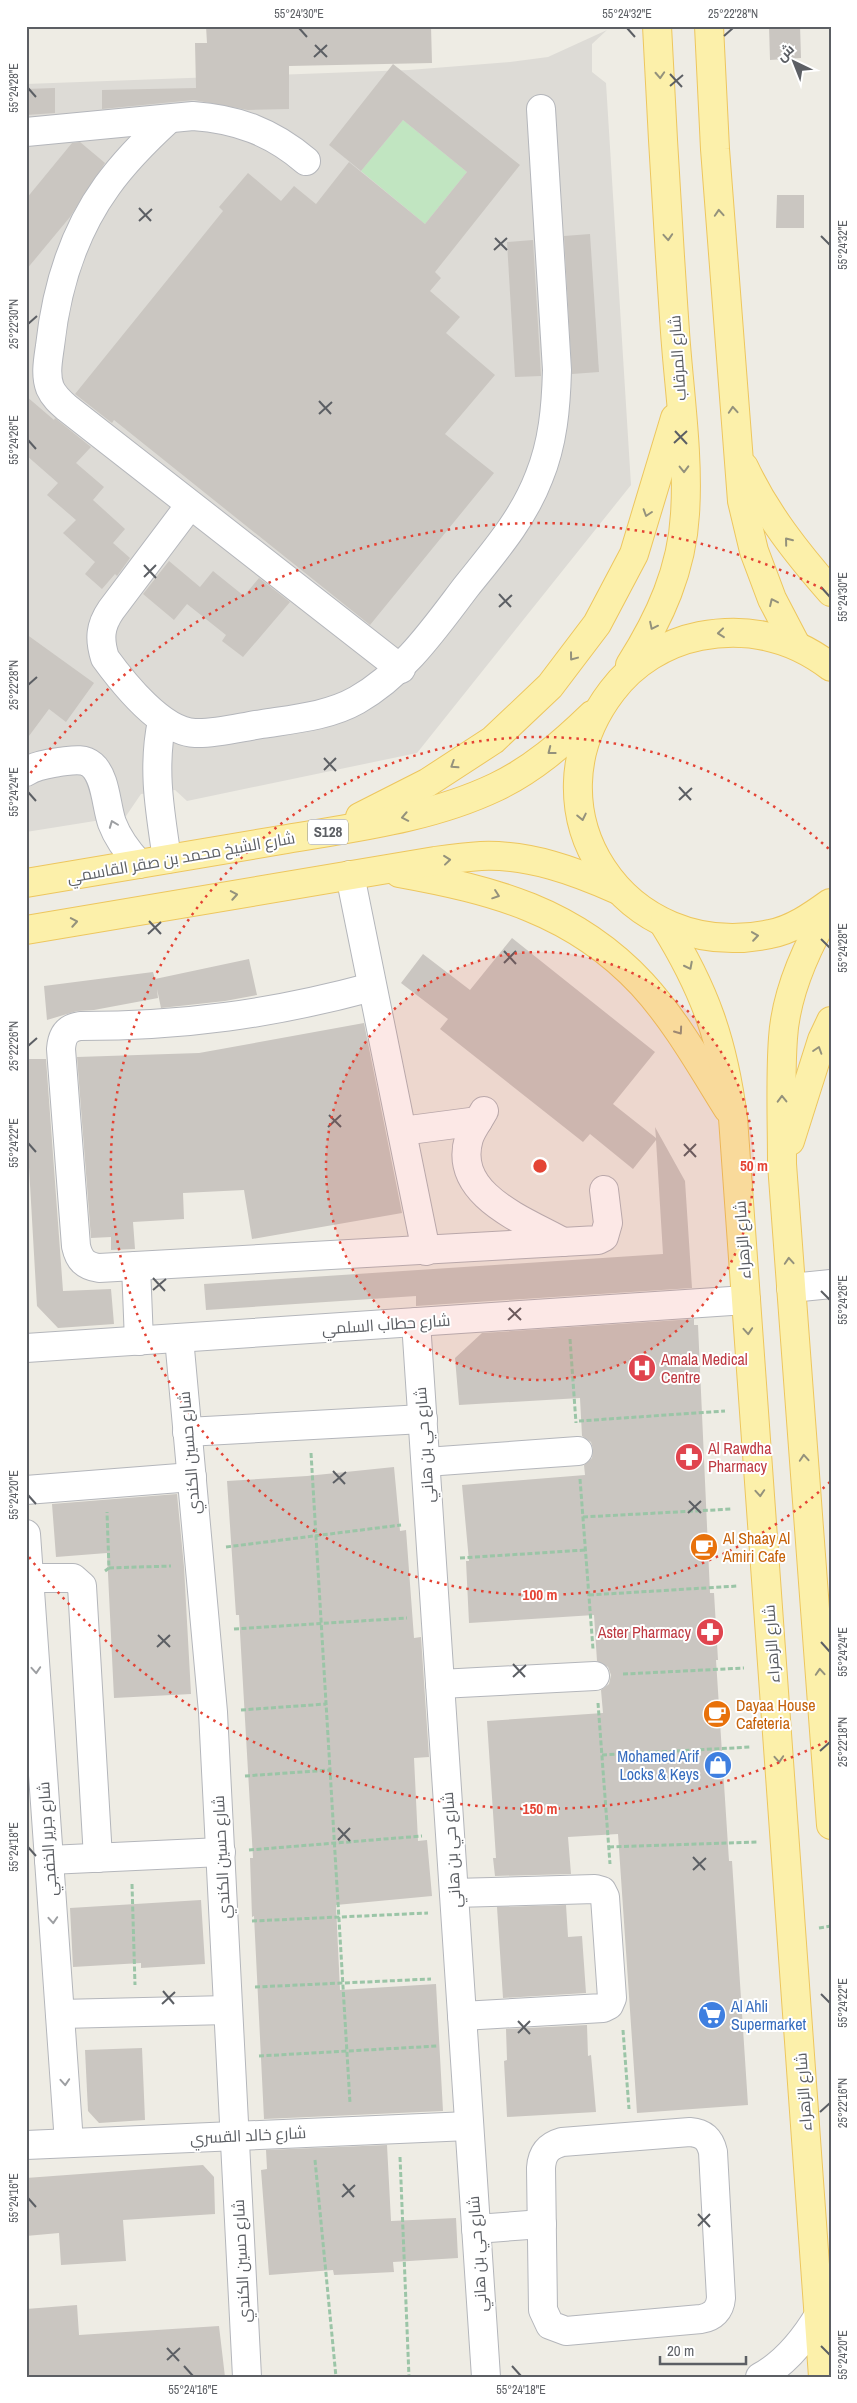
<svg xmlns="http://www.w3.org/2000/svg" width="857" height="2403" viewBox="0 0 857 2403" font-family="'Archivo Narrow',Cairo,sans-serif">
<style>
.industrial{fill:#dddbd6}
.green{fill:#c1e5c1}
.building{fill:#cac6c1}
.lines{fill:none;stroke-linecap:round;stroke-linejoin:round}
.minor-casing{stroke:#b4b6bb;stroke-width:30}
.major-casing{stroke:#edc65e;stroke-width:30}
.path{stroke:#9bc5a7;stroke-width:3;stroke-dasharray:5 2.5;stroke-linecap:butt}
.minor{stroke:#fff;stroke-width:28}
.major{stroke:#fcf0aa;stroke-width:28}
.oneway{stroke:#94927c}
.oneway2{stroke:#9d9fa2}
.ticks{fill:none;stroke:#5c5f64;stroke-width:2}
.ring{fill:none;stroke:#e44334;stroke-width:2.5;stroke-dasharray:2.5 5}
.labels{text-anchor:middle;stroke-width:4;stroke-linejoin:round;paint-order:stroke}
.shield{fill:#fff;stroke:#8d8f92;stroke-width:1}
.shield-label{font-size:15px;font-weight:bold;fill:#5c5f64}
.street-label{font-size:16px;fill:#5c5f64;stroke:#fff}
.health-label{font-size:16px;fill:#be3a42;stroke:#fff;text-anchor:start}
.food-label{font-size:16px;fill:#c56008;stroke:#fff;text-anchor:start}
.shop-label{font-size:16px;fill:#366cbe;stroke:#fff;text-anchor:end}
.centre{fill:#e44334;stroke:#fff;stroke-width:2.5}
.ring-label{font-size:15px;text-anchor:middle;font-weight:bold;fill:#e44334;stroke:#fff;stroke-width:4;stroke-linejoin:round;paint-order:stroke}
.neatline{fill:none;stroke:#5c5f64;stroke-width:2}
.ticks-label{font-size:12px;text-anchor:middle;fill:#5c5f64}
</style>
<rect width="100%" height="100%" fill="#eeece4"/>
<polygon class="industrial" points="607,30 592,44 592,72 606,83 631,485 417,753 187,801 175,790 141,794 126,816 26,832 26,84 409,70 510,62 548,57"/>
<polygon class="green" points="403,120 467,172 425,224 361,171"/>
<g class="building">
<polygon points="206,26 431,26 432,63 289,66 289,109 248,110 194,100 102,109 102,90 196,88 195,43 207,43"/>
<polygon points="769,26 800,26 801,58 770,60"/>
<polygon points="393,64 520,165 435,272 441,278 430,291 460,317 446,333 495,375 445,434 494,473 370,625 114,420 112,423 75,394 223,211 219,207 248,173 281,201 294,186 316,204 349,162 425,224 467,172 403,120 361,171 329,145"/>
<polygon points="55,88 55,113 26,115 26,89"/>
<polygon points="80,142 105,163 70,217 26,270 26,199 72,143"/>
<polygon points="777,195 804,195 804,228 776,228"/>
<polygon points="590,234 599,372 572,374 564,236"/>
<polygon points="533,240 541,376 515,377 507,242"/>
<polygon points="26,396 54,420 55,418 91,447 76,463 104,487 93,500 125,529 113,543 130,558 117,576 115,574 102,589 85,574 95,562 63,533 76,520 47,495 58,483 26,455"/>
<polygon points="169,561 200,587 213,571 244,596 259,578 290,602 243,657 222,641 226,635 187,604 174,620 143,594"/>
<polygon points="26,634 94,683 66,722 49,709 26,740"/>
<polygon points="512,938 655,1052 613,1104 656,1138 655,1127 685,1181 692,1288 416,1306 416,1296 206,1310 204,1284 663,1254 656,1140 633,1169 590,1134 583,1142 440,1029 448,1019 401,983 423,954 470,990"/>
<polygon points="249,959 257,995 225,1001 161,1008 157,989 158,998 94,1010 77,1011 47,1020 44,986 153,972 155,979"/>
<polygon points="364,1023 402,1213 252,1239 244,1190 183,1193 184,1219 133,1222 135,1249 111,1250 111,1237 91,1238 77,1057 199,1053"/>
<polygon points="26,1059 46,1059 63,1291 111,1289 114,1324 58,1328 37,1306 26,1115"/>
<polygon points="694,1319 694,1325 698,1325 710,1593 714,1593 718,1660 716,1660 729,1861 732,1861 748,2105 637,2113 618,1834 568,1837 571,1874 495,1876 493,1858 496,1858 487,1721 603,1713 601,1690 609,1684 611,1675 608,1667 597,1661 594,1615 469,1623 466,1561 469,1561 462,1485 585,1475 584,1465 592,1458 593,1449 591,1442 582,1436 580,1398 459,1405 455,1358 482,1333"/>
<polygon points="394,1467 400,1531 406,1530 414,1638 421,1637 429,1757 414,1758 418,1841 427,1840 432,1896 336,1905 340,1990 436,1984 443,2111 264,2119 254,1916 252,1917 250,1858 253,1858 239,1615 236,1615 227,1481 307,1476"/>
<polygon points="177,1494 184,1567 191,1694 114,1698 107,1553 56,1557 52,1504"/>
<polygon points="201,1900 205,1964 141,1968 141,1963 73,1967 70,1908"/>
<polygon points="566,1905 568,1937 582,1936 586,1993 503,1998 497,1907"/>
<polygon points="587,2025 588,2056 591,2055 596,2112 507,2117 504,2061 507,2060 506,2029"/>
<polygon points="142,2048 145,2120 99,2123 88,2111 85,2050"/>
<polygon points="387,2145 391,2221 456,2218 458,2258 393,2262 394,2272 334,2275 333,2270 269,2275 261,2170 267,2169 266,2150"/>
<polygon points="203,2165 214,2177 215,2214 123,2220 126,2261 61,2265 59,2233 26,2236 26,2178"/>
<polygon points="77,2305 79,2335 219,2326 225,2377 26,2377 26,2309"/>
</g>
<g class="lines">
<defs>
<g id="minor">
<path d="M169,119C146,140 125,161 107,186C73,233 56,290 50,346C48,360 45,375 50,388C54,397 60,402 67,408L401,669"/>
<path d="M26,132L193,116C237,119 272,132 306,161"/>
<path d="M190,505L111,610C100,626 99,639 105,658C124,684 162,732 195,733C217,734 241,727 262,724C294,719 329,716 357,700C404,673 434,629 466,587C494,552 523,519 539,477C553,443 556,407 557,370L541,109"/>
<path d="M162,721C152,769 160,811 167,859"/>
<path d="M26,772C36,765 48,764 59,762C70,761 83,757 92,765C106,777 106,806 112,823C118,839 128,852 139,864"/>
<polyline points="350,875 426,1251"/>
<path d="M372,987C272,1014 184,1026 80,1026C67,1028 62,1035 61,1049L76,1246C79,1260 85,1266 99,1268L598,1240L604,1237L608,1223L604,1190"/>
<path d="M484,1111C479,1120 472,1129 469,1138C452,1195 524,1220 563,1242"/>
<polyline points="402,1131 478,1121"/>
<polyline points="136,1266 139,1341"/>
<polyline points="791,1288 831,1284"/>
<polyline points="416,1322 486,2377"/>
<polyline points="179,1338 213,1712 247,2377"/>
<polyline points="26,1348 746,1300"/>
<polyline points="187,1432 423,1419"/>
<polyline points="426,1462 578,1451"/>
<polyline points="26,1490 192,1477"/>
<polyline points="26,1534 69,2143"/>
<polyline points="29,1578 73,1578 82,1586 98,1858"/>
<polyline points="440,1684 595,1676"/>
<polyline points="49,1860 221,1852"/>
<polyline points="454,1893 595,1889 602,1891 605,1897 612,1998 609,2005 603,2008 462,2016"/>
<polyline points="60,2014 228,2010"/>
<path d="M690,2132C703,2133 710,2139 713,2152L721,2298C720,2310 713,2317 701,2319L566,2331L550,2325L543,2310L541,2168C542,2153 548,2146 562,2142Z"/>
<polyline points="26,2145 469,2126"/>
<polyline points="476,2229 542,2224"/>
<path d="M760,2377C786,2363 804,2340 819,2315"/>
</g>
<g id="major">
<polyline points="709,26 715,149 742,501 754,551 772,599 796,645"/>
<path d="M744,467C766,514 797,553 831,592"/>
<path d="M630,665C660,618 682,569 685,514C689,456 679,390 675,332C668,230 662,128 657,26"/>
<polyline points="360,817 427,783 493,740 550,686 597,624 634,554 675,418"/>
<path d="M399,873C493,890 574,911 642,984C676,1021 701,1066 728,1109"/>
<path d="M26,883C113,869 200,854 287,839C357,827 431,818 496,787C532,770 563,743 592,715"/>
<path d="M830,903C812,916 792,930 770,934C625,965 521,810 612,691C633,663 665,643 700,636C748,627 792,637 831,667"/>
<path d="M831,906C807,946 786,991 783,1038C780,1079 782,1122 782,1164L831,1825"/>
<path d="M664,924C705,990 723,1041 733,1118L823,2377"/>
<path d="M26,930L435,861C450,859 465,857 481,856C529,854 575,871 618,890"/>
<polyline points="790,1141 822,1040 831,1021"/>
</g>
</defs>
<use href="#minor" class="minor-casing"/>
<use href="#major" class="major-casing"/>
<g class="path">
<polyline points="570,1339 576,1423"/>
<polyline points="579,1421 725,1411"/>
<polyline points="311,1453 350,2103"/>
<polyline points="580,1479 593,1649"/>
<polyline points="583,1517 732,1509"/>
<polyline points="226,1547 401,1525"/>
<polyline points="460,1558 586,1550"/>
<polyline points="109,1568 171,1566"/>
<polyline points="105,1571 109,1568 107,1512"/>
<polyline points="589,1595 738,1586"/>
<polyline points="234,1629 407,1618"/>
<polyline points="623,1674 744,1668"/>
<polyline points="598,1703 610,1864"/>
<polyline points="241,1710 326,1704"/>
<polyline points="602,1755 751,1747"/>
<polyline points="245,1776 330,1770"/>
<polyline points="609,1847 758,1842"/>
<polyline points="249,1850 422,1836"/>
<polyline points="132,1884 135,1985"/>
<polyline points="252,1921 428,1913"/>
<polyline points="819,1928 831,1926"/>
<polyline points="255,1987 431,1979"/>
<polyline points="623,2030 629,2109"/>
<polyline points="259,2056 437,2046"/>
<polyline points="400,2157 409,2377"/>
<polyline points="315,2160 336,2377"/>
</g>
<use href="#minor" class="minor"/>
<use href="#major" class="major"/>
</g>
<defs><path id="oneway-chevron" d="M-2-3.5L2.5 0L-2 3.5" fill="none" stroke-width="1.6" stroke-linecap="round" stroke-linejoin="round" transform="scale(1.25)"/></defs>
<g class="oneway">
<use href="#oneway-chevron" transform="translate(660 75) rotate(87)"/>
<use href="#oneway-chevron" transform="translate(719 213) rotate(-94)"/>
<use href="#oneway-chevron" transform="translate(668 237) rotate(86)"/>
<use href="#oneway-chevron" transform="translate(733 410) rotate(-94)"/>
<use href="#oneway-chevron" transform="translate(684 469) rotate(89)"/>
<use href="#oneway-chevron" transform="translate(647 513) rotate(108)"/>
<use href="#oneway-chevron" transform="translate(788 541) rotate(-129)"/>
<use href="#oneway-chevron" transform="translate(773 602) rotate(-115)"/>
<use href="#oneway-chevron" transform="translate(653 626) rotate(116)"/>
<use href="#oneway-chevron" transform="translate(721 633) rotate(174)"/>
<use href="#oneway-chevron" transform="translate(573 657) rotate(127)"/>
<use href="#oneway-chevron" transform="translate(551 751) rotate(142)"/>
<use href="#oneway-chevron" transform="translate(454 765) rotate(147)"/>
<use href="#oneway-chevron" transform="translate(405 817) rotate(169)"/>
<use href="#oneway-chevron" transform="translate(582 817) rotate(78)"/>
<use href="#oneway-chevron" transform="translate(447 860) rotate(-6)"/>
<use href="#oneway-chevron" transform="translate(234 895) rotate(-10)"/>
<use href="#oneway-chevron" transform="translate(496 895) rotate(19)"/>
<use href="#oneway-chevron" transform="translate(74 922) rotate(-10)"/>
<use href="#oneway-chevron" transform="translate(755 936) rotate(-8)"/>
<use href="#oneway-chevron" transform="translate(689 966) rotate(63)"/>
<use href="#oneway-chevron" transform="translate(679 1031) rotate(55)"/>
<use href="#oneway-chevron" transform="translate(818 1050) rotate(-72)"/>
<use href="#oneway-chevron" transform="translate(782 1099) rotate(-91)"/>
<use href="#oneway-chevron" transform="translate(789 1261) rotate(-94)"/>
<use href="#oneway-chevron" transform="translate(748 1331) rotate(86)"/>
<use href="#oneway-chevron" transform="translate(804 1458) rotate(-94)"/>
<use href="#oneway-chevron" transform="translate(760 1493) rotate(86)"/>
<use href="#oneway-chevron" transform="translate(820 1672) rotate(-94)"/>
<use href="#oneway-chevron" transform="translate(779 1759) rotate(86)"/>
</g>
<g class="oneway2">
<use href="#oneway-chevron" transform="translate(113 824) rotate(-111)"/>
<use href="#oneway-chevron" transform="translate(36 1670) rotate(86)"/>
<use href="#oneway-chevron" transform="translate(53 1920) rotate(86)"/>
<use href="#oneway-chevron" transform="translate(65 2082) rotate(86)"/>
</g>
<path class="ticks" d="M299,28L307,37M627,28L635,37M724,36L733,28M315,45L327,57M314,57L327,45M670,74L682,87M670,86L683,75M28,88L36,97M139,208L151,221M139,221L152,209M821,236L830,245M495,238L507,250M494,250L507,238M28,324L37,316M319,401L331,414M319,414L332,402M675,431L687,444M28,440L36,449M674,443L687,431M144,565L156,578M144,577L156,565M821,587L830,597M499,594L511,607M499,607L512,595M28,685L37,677M324,758L336,771M324,770L336,758M679,787L691,800M28,792L36,801M679,800L692,788M149,921L161,934M148,934L161,922M821,939L830,948M504,951L516,964M504,963L516,951M28,1046L37,1038M329,1115L341,1127M328,1127L341,1115M28,1143L36,1152M684,1144L696,1157M684,1156L696,1144M153,1278L165,1291M153,1290L166,1279M821,1291L830,1300M509,1308L521,1320M508,1320L521,1308M333,1471L345,1484M333,1483L346,1472M28,1495L36,1504M689,1501L701,1513M688,1513L701,1501M158,1635L170,1647M821,1642L830,1652M157,1647L170,1635M513,1664L525,1677M513,1677L526,1665M820,1751L830,1742M338,1828L350,1841M338,1840L350,1828M28,1847L36,1856M693,1857L705,1870M693,1870L706,1858M163,1991L174,2004M821,1994L830,2003M162,2004L175,1992M518,2021L530,2034M518,2033L530,2021M820,2112L830,2103M343,2184L354,2197M342,2197L355,2185M28,2198L36,2207M698,2214L710,2227M698,2226L710,2214M821,2346L830,2355M167,2348L179,2361M167,2360L180,2348M184,2366L193,2376M512,2366L521,2376"/>
<circle cx="540" cy="1166" r="214" fill="#e44334" fill-opacity=".12"/>
<g class="ring">
<circle cx="540" cy="1166" r="214"/>
<path d="M830 1482A429 429 0 1 1 830 850"/>
<path d="M827 1741A643 643 0 0 1 26 1553M26 779A643 643 0 0 1 827 591"/>
</g>
<defs>
<symbol id="hospital-disc" viewBox="-11 -11 22 22"><circle r="9.5" fill="#e0444e" stroke="#fff"/><path d="M-5-5h3v3.5h4V-5h3V5h-3V1.5h-4V5h-3Z" fill="#fff"/></symbol>
<symbol id="pharmacy-disc" viewBox="-11 -11 22 22"><circle r="9.5" fill="#e0444e" stroke="#fff"/><path d="M-2-6h4v4h4v4h-4v4h-4v-4h-4v-4h4Z" fill="#fff"/></symbol>
<symbol id="cafe-disc" viewBox="-11 -11 22 22"><circle r="9.5" fill="#e8710a" stroke="#fff"/><path d="M-5.5-4.5H6V0H3Q3 3.5 0 3.5H-2.5Q-5.5 3.5-5.5 0ZM3-3.2v2h1.7v-2ZM-6 4.5H4V6H-6Z" fill="#fff"/></symbol>
<symbol id="shop-disc" viewBox="-11 -11 22 22"><circle r="9.5" fill="#3f7fe0" stroke="#fff"/><path d="M-5-2.5h2.3a2.7 3.5 0 0 1 5.4 0H5L5.5 6h-11ZM-1.5-2.5h3a1.5 2.3 0 0 0-3 0Z" fill="#fff"/></symbol>
<symbol id="supermarket-disc" viewBox="-11 -11 22 22"><circle r="9.5" fill="#3f7fe0" stroke="#fff"/><path d="M-6-5.5h2.5l.6 2H6L4.5 2H-2.5L-4.4-4H-6ZM-1.5 3.2a1.3 1.3 0 1 0 .1 0ZM3 3.2a1.3 1.3 0 1 0 .1 0Z" fill="#fff"/></symbol>
</defs>
<g fill-rule="evenodd">
<use href="#hospital-disc" x="626" y="1352" width="32" height="32"/>
<use href="#pharmacy-disc" x="673" y="1441" width="32" height="32"/>
<use href="#cafe-disc" x="688" y="1531" width="32" height="32"/>
<use href="#pharmacy-disc" x="694" y="1616" width="32" height="32"/>
<use href="#cafe-disc" x="701" y="1698" width="32" height="32"/>
<use href="#shop-disc" x="702" y="1749" width="32" height="32"/>
<use href="#supermarket-disc" x="696" y="1999" width="32" height="32"/>
</g>
<g class="labels">
<rect class="shield" x="308" y="819.5" width="40" height="25" rx="4"/>
<g class="shield-label">
<text x="328" y="837">S128</text>
</g>
<g class="street-label">
<text transform="translate(677 358) rotate(-94)" y="6">شارع المرقاب</text>
<text transform="translate(181 857) rotate(-10)" y="6">شارع الشيخ محمد بن صقر القاسمي</text>
<text transform="translate(742 1240) rotate(-94)" y="6">شارع الزهراء</text>
<text transform="translate(386 1324) rotate(-4)" y="6">شارع حطاب السلمي</text>
<text transform="translate(424 1445) rotate(-94)" y="6">شارع حي بن هاني</text>
<text transform="translate(189 1453) rotate(-95)" y="6">شارع حسين الكندي</text>
<text transform="translate(771 1644) rotate(-94)" y="6">شارع الزهراء</text>
<text transform="translate(47 1839) rotate(-94)" y="6">شارع جرير الخفجي</text>
<text transform="translate(451 1850) rotate(-94)" y="6">شارع حي بن هاني</text>
<text transform="translate(221 1857) rotate(-93)" y="6">شارع حسين الكندي</text>
<text transform="translate(803 2092) rotate(-94)" y="6">شارع الزهراء</text>
<text transform="translate(248 2135) rotate(-3)" y="6">شارع خالد القسري</text>
<text transform="translate(477 2254) rotate(-94)" y="6">شارع حي بن هاني</text>
<text transform="translate(241 2261) rotate(-93)" y="6">شارع حسين الكندي</text>
</g>
<g class="health-label">
<text x="661" y="1365">Amala Medical<tspan x="661" dy="18">Centre</tspan></text>
<text x="708" y="1454">Al Rawdha<tspan x="708" dy="18">Pharmacy</tspan></text>
<text x="691" y="1638" text-anchor="end">Aster Pharmacy</text>
</g>
<g class="food-label">
<text x="723" y="1544">Al Shaay Al<tspan x="723" dy="18">Amiri Cafe</tspan></text>
<text x="736" y="1711">Dayaa House<tspan x="736" dy="18">Cafeteria</tspan></text>
</g>
<g class="shop-label">
<text x="699" y="1762">Mohamed Arif<tspan x="699" dy="18">Locks &amp; Keys</tspan></text>
<text x="731" y="2012" text-anchor="start">Al Ahli<tspan x="731" dy="18">Supermarket</tspan></text>
</g>
</g>
<circle cx="540" cy="1166" r="8" class="centre"/>
<g class="ring-label">
<text x="754" y="1171">50 m</text>
<text x="540" y="1600">100 m</text>
<text x="540" y="1814">150 m</text>
</g>
<rect width="857" height="2403" fill="none" stroke="#ffffff" stroke-width="55"/>
<g transform="translate(794 62) rotate(317)" stroke="#ffffff" stroke-width="4" paint-order="stroke">
<path d="M0-4L9 19L0 12L-9 19Z" fill="#5c5f64"/>
<text y="-8" font-size="14" font-weight="bold" text-anchor="middle" fill="#5c5f64">ش</text>
</g>
<path d="M660 2356v8h86v-8" fill="none" stroke="#5c5f64" stroke-width="2.5"/>
<text x="667" y="2356" font-size="15" fill="#5c5f64" stroke="#ffffff" stroke-width="4" paint-order="stroke">20 m</text>
<rect x="28" y="28" width="802" height="2348" class="neatline"/>
<g class="ticks-label">
<text x="299" y="18">55°24'30"E</text>
<text x="627" y="18">55°24'32"E</text>
<text x="733" y="18">25°22'28"N</text>
<text transform="translate(14 88) rotate(-90)" y="4">55°24'28"E</text>
<text transform="translate(843 245) rotate(-90)" y="4">55°24'32"E</text>
<text transform="translate(14 324) rotate(-90)" y="4">25°22'30"N</text>
<text transform="translate(14 440) rotate(-90)" y="4">55°24'26"E</text>
<text transform="translate(843 597) rotate(-90)" y="4">55°24'30"E</text>
<text transform="translate(14 685) rotate(-90)" y="4">25°22'28"N</text>
<text transform="translate(14 792) rotate(-90)" y="4">55°24'24"E</text>
<text transform="translate(843 948) rotate(-90)" y="4">55°24'28"E</text>
<text transform="translate(14 1046) rotate(-90)" y="4">25°22'26"N</text>
<text transform="translate(14 1143) rotate(-90)" y="4">55°24'22"E</text>
<text transform="translate(843 1300) rotate(-90)" y="4">55°24'26"E</text>
<text transform="translate(14 1495) rotate(-90)" y="4">55°24'20"E</text>
<text transform="translate(843 1652) rotate(-90)" y="4">55°24'24"E</text>
<text transform="translate(843 1742) rotate(-90)" y="4">25°22'18"N</text>
<text transform="translate(14 1847) rotate(-90)" y="4">55°24'18"E</text>
<text transform="translate(843 2003) rotate(-90)" y="4">55°24'22"E</text>
<text transform="translate(843 2103) rotate(-90)" y="4">25°22'16"N</text>
<text transform="translate(14 2198) rotate(-90)" y="4">55°24'16"E</text>
<text transform="translate(843 2355) rotate(-90)" y="4">55°24'20"E</text>
<text x="193" y="2394">55°24'16"E</text>
<text x="521" y="2394">55°24'18"E</text>
</g>
</svg>
